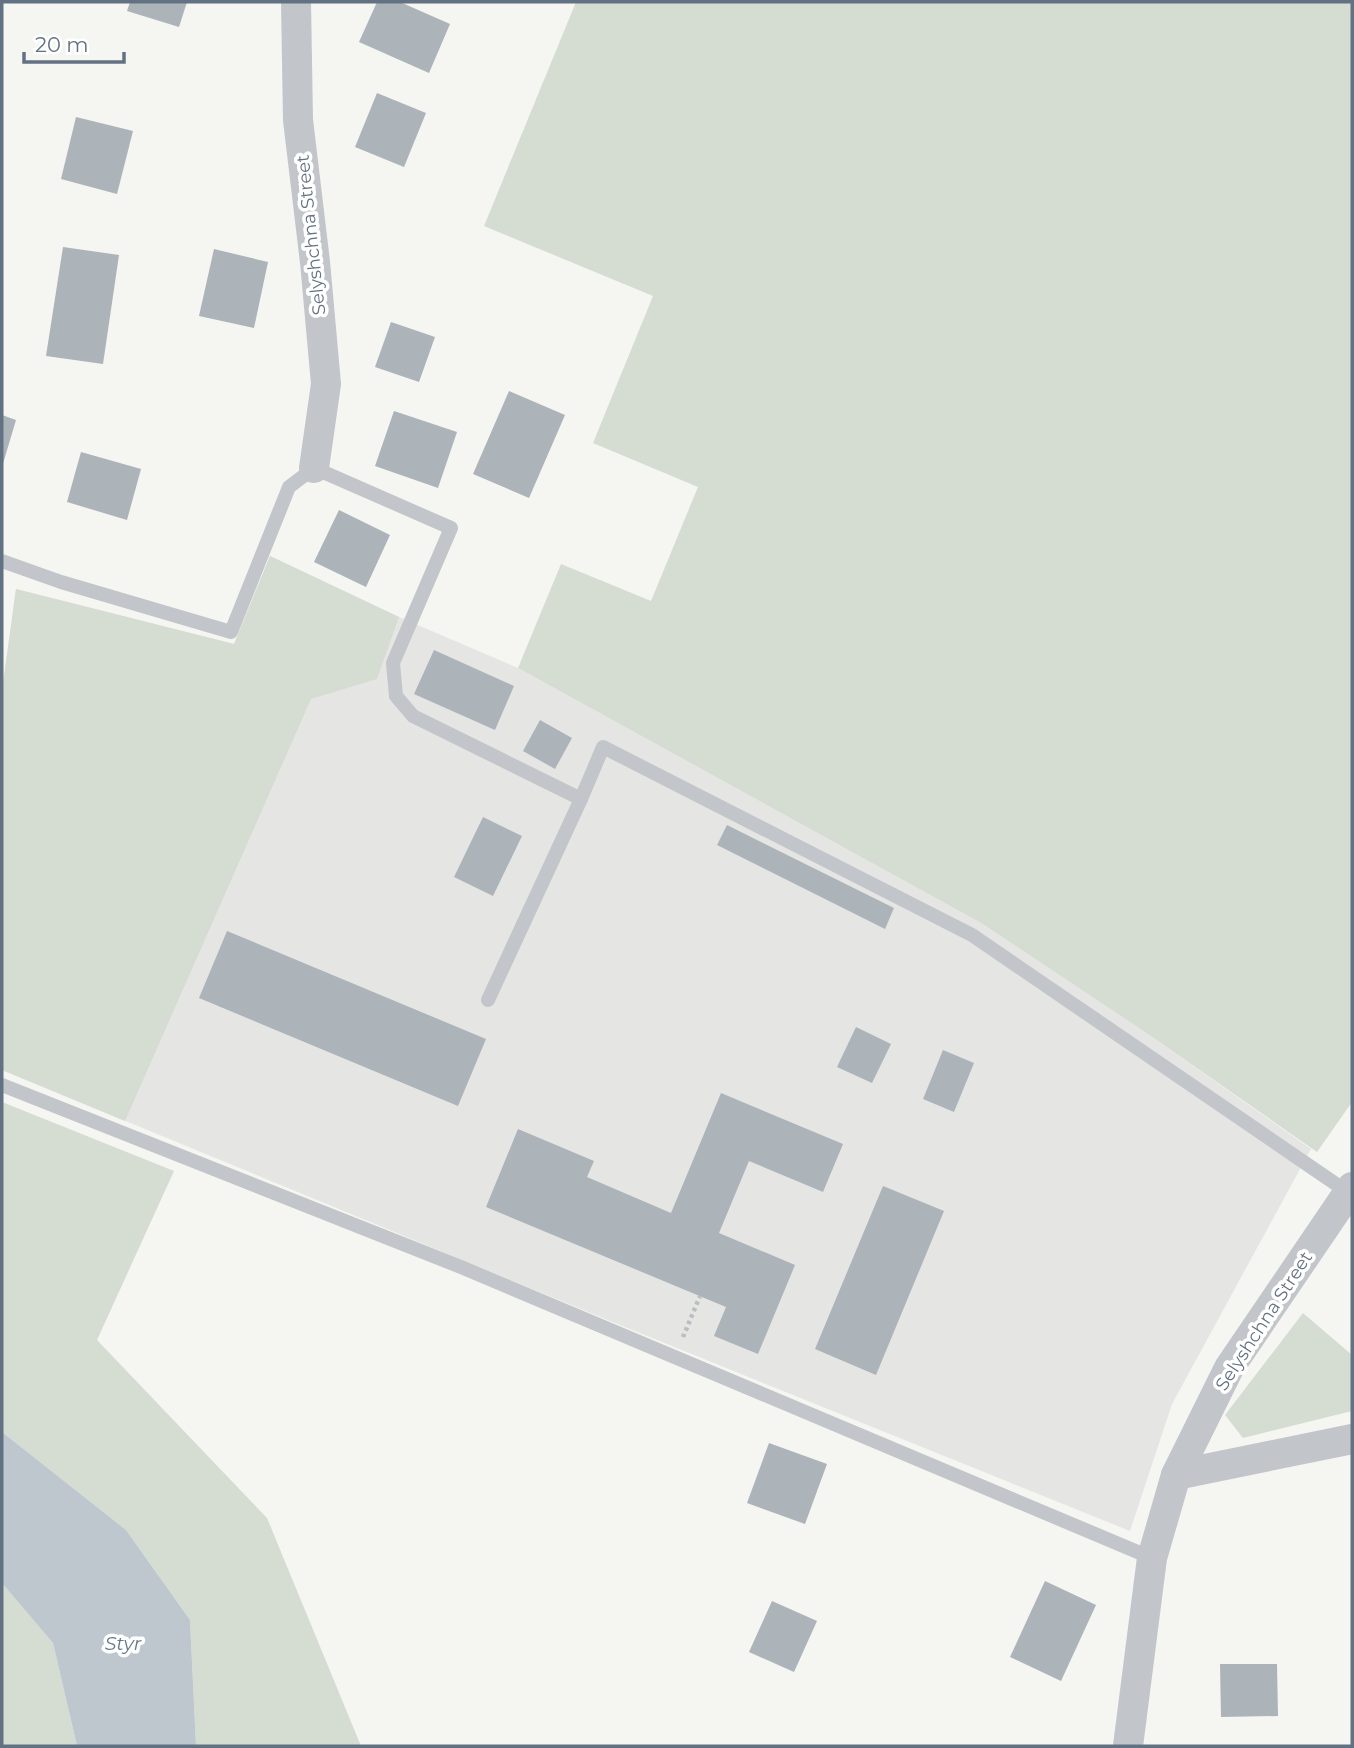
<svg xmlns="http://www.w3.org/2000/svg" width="1354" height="1748" viewBox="0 0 1354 1748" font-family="Montserrat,sans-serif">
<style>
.built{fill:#e5e6e4}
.green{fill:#d5dcd2}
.water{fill:#bdc7cd}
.building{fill:#acb3b9}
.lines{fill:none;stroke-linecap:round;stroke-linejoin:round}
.path{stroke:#bbbec0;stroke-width:4.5;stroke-dasharray:3.5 3.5;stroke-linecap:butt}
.lane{stroke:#c2c5c9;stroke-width:14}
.street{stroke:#c2c5c9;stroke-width:30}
.labels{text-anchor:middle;stroke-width:7;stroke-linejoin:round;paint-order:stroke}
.street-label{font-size:18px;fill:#627283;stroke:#fff}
.water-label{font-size:19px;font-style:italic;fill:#637a87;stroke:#fff}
</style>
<rect width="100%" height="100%" fill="#f5f5f1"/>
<polygon class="built" points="270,556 399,617 518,668 981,923 1145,1032 1311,1149 1172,1404 1130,1531 610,1321 2,1070 2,691 16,589 234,644"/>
<g class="green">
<polygon points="576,2 1352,2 1352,1102 1317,1152 1145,1032 981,923 518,668 561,564 651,601 698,487 593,443 653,296 484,226"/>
<polygon points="270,556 399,617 377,679 311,699 125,1121 2,1070 2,691 16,589 234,644"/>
<polygon points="2,1102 174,1171 97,1340 267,1518 361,1746 196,1746 190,1620 126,1530 2,1432"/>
<polygon points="1303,1313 1352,1355 1352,1411 1243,1438 1225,1415"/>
<polygon points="2,1583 53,1643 77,1746 2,1746"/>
</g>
<polygon class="water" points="2,1432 126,1530 190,1620 196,1746 77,1746 53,1643 2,1583"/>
<g class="building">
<polygon points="130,2 187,2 179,27 127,11"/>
<polygon points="377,2 400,2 450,24 429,73 359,42"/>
<polygon points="377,93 426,113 404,167 355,147"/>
<polygon points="76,117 133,131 117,194 61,179"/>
<polygon points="63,247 119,255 103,364 46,356"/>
<polygon points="214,249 268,262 254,328 199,316"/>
<polygon points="391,322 435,337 419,382 375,367"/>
<polygon points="509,391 565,415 529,498 473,474"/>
<polygon points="394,411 457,432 438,488 375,466"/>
<polygon points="2,415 16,420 2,467"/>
<polygon points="81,452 141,469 127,520 67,502"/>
<polygon points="339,510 390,535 366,587 314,562"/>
<polygon points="434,650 514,686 495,730 414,694"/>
<polygon points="540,720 572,738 555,769 523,751"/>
<polygon points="483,817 522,836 493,896 454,877"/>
<polygon points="727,825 894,908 885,929 717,845"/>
<polygon points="227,931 486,1039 458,1106 199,998"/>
<polygon points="856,1027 891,1044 872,1083 837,1067"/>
<polygon points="943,1050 974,1063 954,1112 923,1099"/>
<polygon points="721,1093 843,1144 823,1192 749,1161 719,1233 795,1265 758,1354 714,1336 726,1307 486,1207 518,1129 594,1161 587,1177 671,1213"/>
<polygon points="883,1186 944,1211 876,1375 815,1349"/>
<polygon points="769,1443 827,1464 805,1524 747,1503"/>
<polygon points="1045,1581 1096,1605 1061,1681 1010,1657"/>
<polygon points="772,1601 817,1621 794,1672 749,1652"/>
<polygon points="1220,1664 1277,1664 1278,1716 1221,1717"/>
</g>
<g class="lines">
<polyline class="path" points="683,1337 700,1296"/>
<g class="lane">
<polyline points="2,561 61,582 231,632 289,487 314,468 451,528 393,663 396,696 413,716 581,799 488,1000"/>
<polyline points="581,799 603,747 972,935 1349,1193"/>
<polyline points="2,1085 461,1267 1152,1558"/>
</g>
<g class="street">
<polyline points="296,2 298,120 315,262 326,384 314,468"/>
<polyline points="1176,1475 1352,1439"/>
<polyline points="1128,1746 1152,1558 1176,1475 1229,1368 1352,1187"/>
</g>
</g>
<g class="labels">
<g class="street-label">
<text transform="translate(311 235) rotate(-96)" y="6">Selyshchna Street</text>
<text transform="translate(1264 1321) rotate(-57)" y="6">Selyshchna Street</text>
</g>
<g class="water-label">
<text x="123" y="1650">Styr</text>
</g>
</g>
<rect width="1354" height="1748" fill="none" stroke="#627283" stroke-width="7"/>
<path d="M24 52v10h100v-10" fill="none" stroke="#627283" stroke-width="3.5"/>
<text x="35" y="52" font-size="21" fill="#627283" stroke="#ffffff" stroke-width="5" paint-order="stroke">20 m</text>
</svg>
